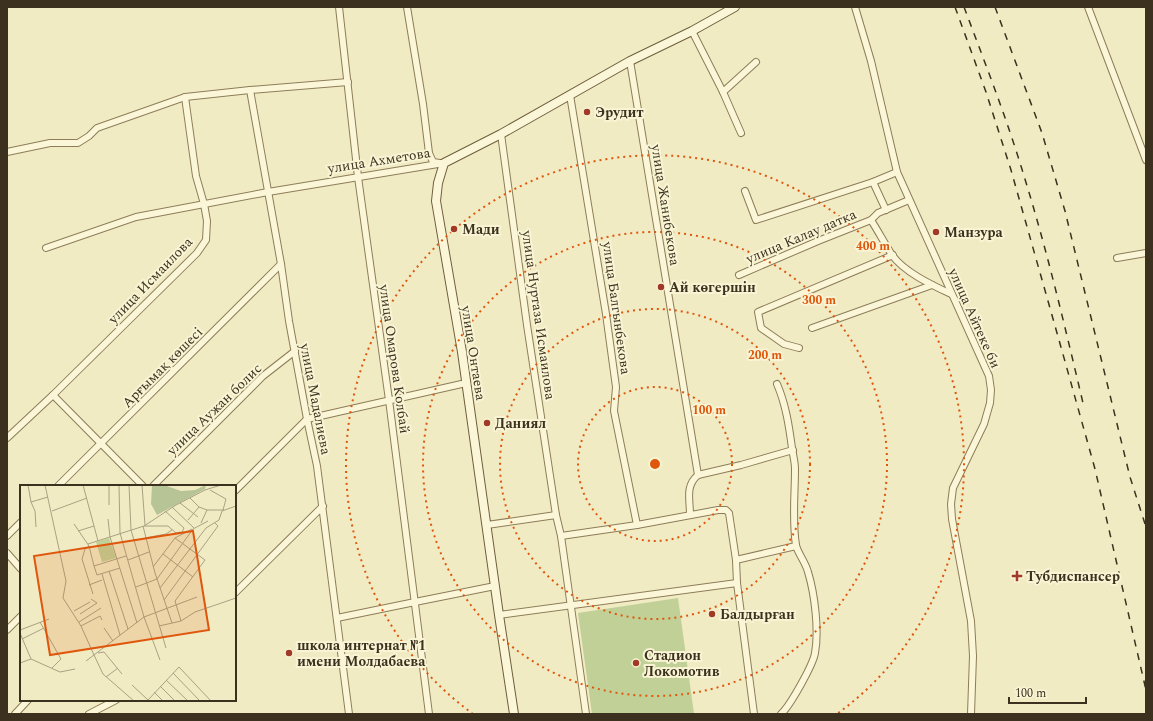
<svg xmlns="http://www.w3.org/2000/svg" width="1153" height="721" viewBox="0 0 1153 721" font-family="Spectral,serif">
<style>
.green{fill:#c0d097}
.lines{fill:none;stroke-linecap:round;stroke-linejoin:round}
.minor-casing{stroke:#8d7d59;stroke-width:8}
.secondary-casing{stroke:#6f5e3c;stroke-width:10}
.minor{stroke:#fbf6d8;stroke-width:6}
.secondary{stroke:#fbf6d8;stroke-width:8}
.rail{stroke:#3c311e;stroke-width:1.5;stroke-dasharray:7 7;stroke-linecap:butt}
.ring{fill:none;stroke:#df570d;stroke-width:2;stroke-dasharray:2 4}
.poi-dot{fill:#a03925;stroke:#f8f4d4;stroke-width:1.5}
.labels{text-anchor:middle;stroke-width:4;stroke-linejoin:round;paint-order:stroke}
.poi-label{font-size:14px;font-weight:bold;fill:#3c311e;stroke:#f8f4d4;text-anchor:start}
.street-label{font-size:14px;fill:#3c311e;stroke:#f8f4d4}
.inset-road{fill:none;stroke:#a9a182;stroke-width:1}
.view{fill:#df570d;fill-opacity:0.15;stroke:#df570d;stroke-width:2}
.inset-edge{fill:none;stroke:#3c311e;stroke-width:2}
.centre{fill:#df570d;stroke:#f8f4d4;stroke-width:2}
.ring-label{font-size:12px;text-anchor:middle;font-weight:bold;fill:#df570d;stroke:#f8f4d4;stroke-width:4;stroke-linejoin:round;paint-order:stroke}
</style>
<rect width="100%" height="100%" fill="#f1ebc4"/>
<polygon class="green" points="678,598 694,714 592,714 578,613"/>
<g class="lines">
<defs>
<g id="minor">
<polyline points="339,7 358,177 389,400 429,714"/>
<polyline points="407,7 423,104 429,153 433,162 440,163"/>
<polyline points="855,7 871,61 897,172 989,376 991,390 990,403 984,424 953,488 951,504 952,519 971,621 973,656 971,714"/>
<polyline points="1088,7 1146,160"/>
<polyline points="692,31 723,92 741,133"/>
<path d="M630,61L698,475C685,486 690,499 690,515"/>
<polyline points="250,90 281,264 289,321 307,419 317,466 349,714"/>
<polyline points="723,92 756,62"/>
<polyline points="570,95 606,314 616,387 614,411 637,525"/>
<polyline points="501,134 527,325 556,515 561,536 586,714"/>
<polyline points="7,152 50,143 78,143 89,136 97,128 185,97 250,90 348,82"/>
<polyline points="873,182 886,210"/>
<polyline points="745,191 756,220 873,182 897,172"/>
<path d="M871,220C878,231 885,244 892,255C904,272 932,285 951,294"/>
<polyline points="46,248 136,217 268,192 444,163"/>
<polyline points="1117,258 1146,253"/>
<polyline points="739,275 818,241 871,220 878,213 909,200"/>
<polyline points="812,328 932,285"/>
<polyline points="799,348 784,344 761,328 758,312 893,255"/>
<path d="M777,384C786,405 789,426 792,448C793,455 795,462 795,469C795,494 792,520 796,545C797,552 806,563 808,572C815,595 819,631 815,653C813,665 790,706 781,714"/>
<polyline points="53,395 143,486"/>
<polyline points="7,438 53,395 197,253 206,240 207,221 204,204 196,176 185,97"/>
<polyline points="698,475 741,465 793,450"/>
<polyline points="58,486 281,264"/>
<polyline points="153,486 263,376 295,351"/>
<polyline points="235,491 307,419 466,383"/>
<polyline points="487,525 556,515"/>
<polyline points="7,536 21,522"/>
<polyline points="561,536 637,525 718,510 726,510 729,513 736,560 737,583"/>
<polyline points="7,553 21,569"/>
<polyline points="736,560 796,546"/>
<polyline points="235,593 323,506"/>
<polyline points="499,615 737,583 754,714"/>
<polyline points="337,618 415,602 495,586"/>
<polyline points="7,630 21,616"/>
<polyline points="15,714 28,700"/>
<polyline points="89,714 116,700"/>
</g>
<polyline id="secondary" points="514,714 499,615 462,352 436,201 438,183 444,163 501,134 630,61 692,31 735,7"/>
</defs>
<use href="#minor" class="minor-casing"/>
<use href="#secondary" class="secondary-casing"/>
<use href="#minor" class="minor"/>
<use href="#secondary" class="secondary"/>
<g class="rail">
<polyline points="955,7 986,92 1011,170 1059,340 1095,469 1146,690"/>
<path d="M964,7C985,63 1007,119 1024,176C1047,250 1065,327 1083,403"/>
<polyline points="995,7 1042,133 1065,211 1130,477 1146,527"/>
</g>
</g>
<g class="ring">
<circle cx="655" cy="464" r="77"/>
<circle cx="655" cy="464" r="155"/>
<circle cx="655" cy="464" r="232"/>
<path d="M473 714A309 309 0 1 1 837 714"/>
</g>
<g class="poi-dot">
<circle cx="587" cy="112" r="4"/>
<circle cx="454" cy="229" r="4"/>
<circle cx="936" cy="232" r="4"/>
<circle cx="661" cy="287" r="4"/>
<circle cx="487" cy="423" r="4"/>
<path d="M1015 570h4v4h4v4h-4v4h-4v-4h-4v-4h4z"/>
<circle cx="712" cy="614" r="4"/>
<circle cx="289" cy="653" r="4"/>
<circle cx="636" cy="663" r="4"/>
</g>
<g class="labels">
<g class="poi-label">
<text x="595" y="117">Эрудит</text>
<text x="462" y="234">Мади</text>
<text x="944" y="237">Манзура</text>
<text x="669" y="292">Ай көгершін</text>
<text x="495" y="428">Даниял</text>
<text x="1026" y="581">Тубдиспансер</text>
<text x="720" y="619">Балдырған</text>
<text x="297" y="650">школа интернат №1<tspan x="297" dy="16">имени Молдабаева</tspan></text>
<text x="644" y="660">Стадион<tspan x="644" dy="16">Локомотив</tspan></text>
</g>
<g class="street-label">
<text transform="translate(379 160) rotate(-9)" y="5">улица Ахметова</text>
<text transform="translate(666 205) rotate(81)" y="5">улица Жанибекова</text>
<text transform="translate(801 236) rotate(-23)" y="5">улица Калау датка</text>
<text transform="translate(150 280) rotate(-46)" y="5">улица Исмаилова</text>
<text transform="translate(617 308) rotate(82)" y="5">улица Балгынбекова</text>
<text transform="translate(539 315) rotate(82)" y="5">улица Нуртаза Исмаилова</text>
<text transform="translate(975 318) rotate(66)" y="5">улица Айтеке би</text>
<text transform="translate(474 353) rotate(81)" y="5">улица Онтаева</text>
<text transform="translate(395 359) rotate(82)" y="5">улица Омарова Колбай</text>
<text transform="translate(162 367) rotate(-45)" y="5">Арғымақ көшесі</text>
<text transform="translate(316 399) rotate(79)" y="5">улица Мадалиева</text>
<text transform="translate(214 409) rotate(-44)" y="5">улица Аужан болис</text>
</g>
</g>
<g transform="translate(20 485)">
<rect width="216" height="216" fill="#f1ebc4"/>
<path d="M89,53L96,73L82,77L76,57Z" fill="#c0d097"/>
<path d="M132,0H144L161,6L175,5L186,0L185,4L137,30L131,19Z" fill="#b7c596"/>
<path class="inset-road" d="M8,0L11,17L28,12M25,0L46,96L43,113L61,141L74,170M63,0L78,56M89,0V20M109,0L111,45L146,163M122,0L125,40M190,5L206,14L203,25M170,13L179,22L187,25L181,38M11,17L15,26L16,42M160,18L178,32M152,22L174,43M187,25H204M32,26L67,13M145,26L164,43L162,47M88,34L90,52L117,138M168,35L179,22M54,39L69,61L74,81L106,71M123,41L135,88L152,138M124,41H148L156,48L160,47M58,46L74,41M125,53L146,49L152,45M155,53L185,75L155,116L161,136M68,59L124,41L156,20L185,5L201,0M69,61L65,64L62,74L73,109M143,69L173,92M108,75L129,67M74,81L77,90L100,83M133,82L155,53L172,44M89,86L108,144M82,89L100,150M69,100L82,95M116,102L137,94L173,44L188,36M140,103L186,43L199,35L202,26L216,21M144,115L198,41L195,38M54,126L70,117M60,129L77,118L71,114M20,137L41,174L32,183M59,137L81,123M61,141L80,131L82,135M139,141L161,136L175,127L216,113M84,143L93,156M0,145L29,134M0,148L11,174M2,154L24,143M78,168L84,167L102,189M74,170L83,189L114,216M140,175L124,132L177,112M66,176L124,132L100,48L99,0M0,178L11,174L40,187L55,184M153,188L180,216M86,192L98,183M146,195L168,216M112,200L128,215M140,201L155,216M134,207L143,216M128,215L159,182L191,216"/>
<path class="view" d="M173,46L189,145L30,170L14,71Z"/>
<rect width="216" height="216" class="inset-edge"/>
</g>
<circle cx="655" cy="464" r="6" class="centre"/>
<g class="ring-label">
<text x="873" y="250">400 m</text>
<text x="819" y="304">300 m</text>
<text x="765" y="359">200 m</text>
<text x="709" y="414">100 m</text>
</g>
<rect width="1153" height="721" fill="none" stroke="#3c311e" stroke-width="16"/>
<path d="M1009 697v6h77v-6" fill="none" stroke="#3c311e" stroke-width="2"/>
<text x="1015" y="697" font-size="12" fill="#3c311e" stroke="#f8f4d4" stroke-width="3" paint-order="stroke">100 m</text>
</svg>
